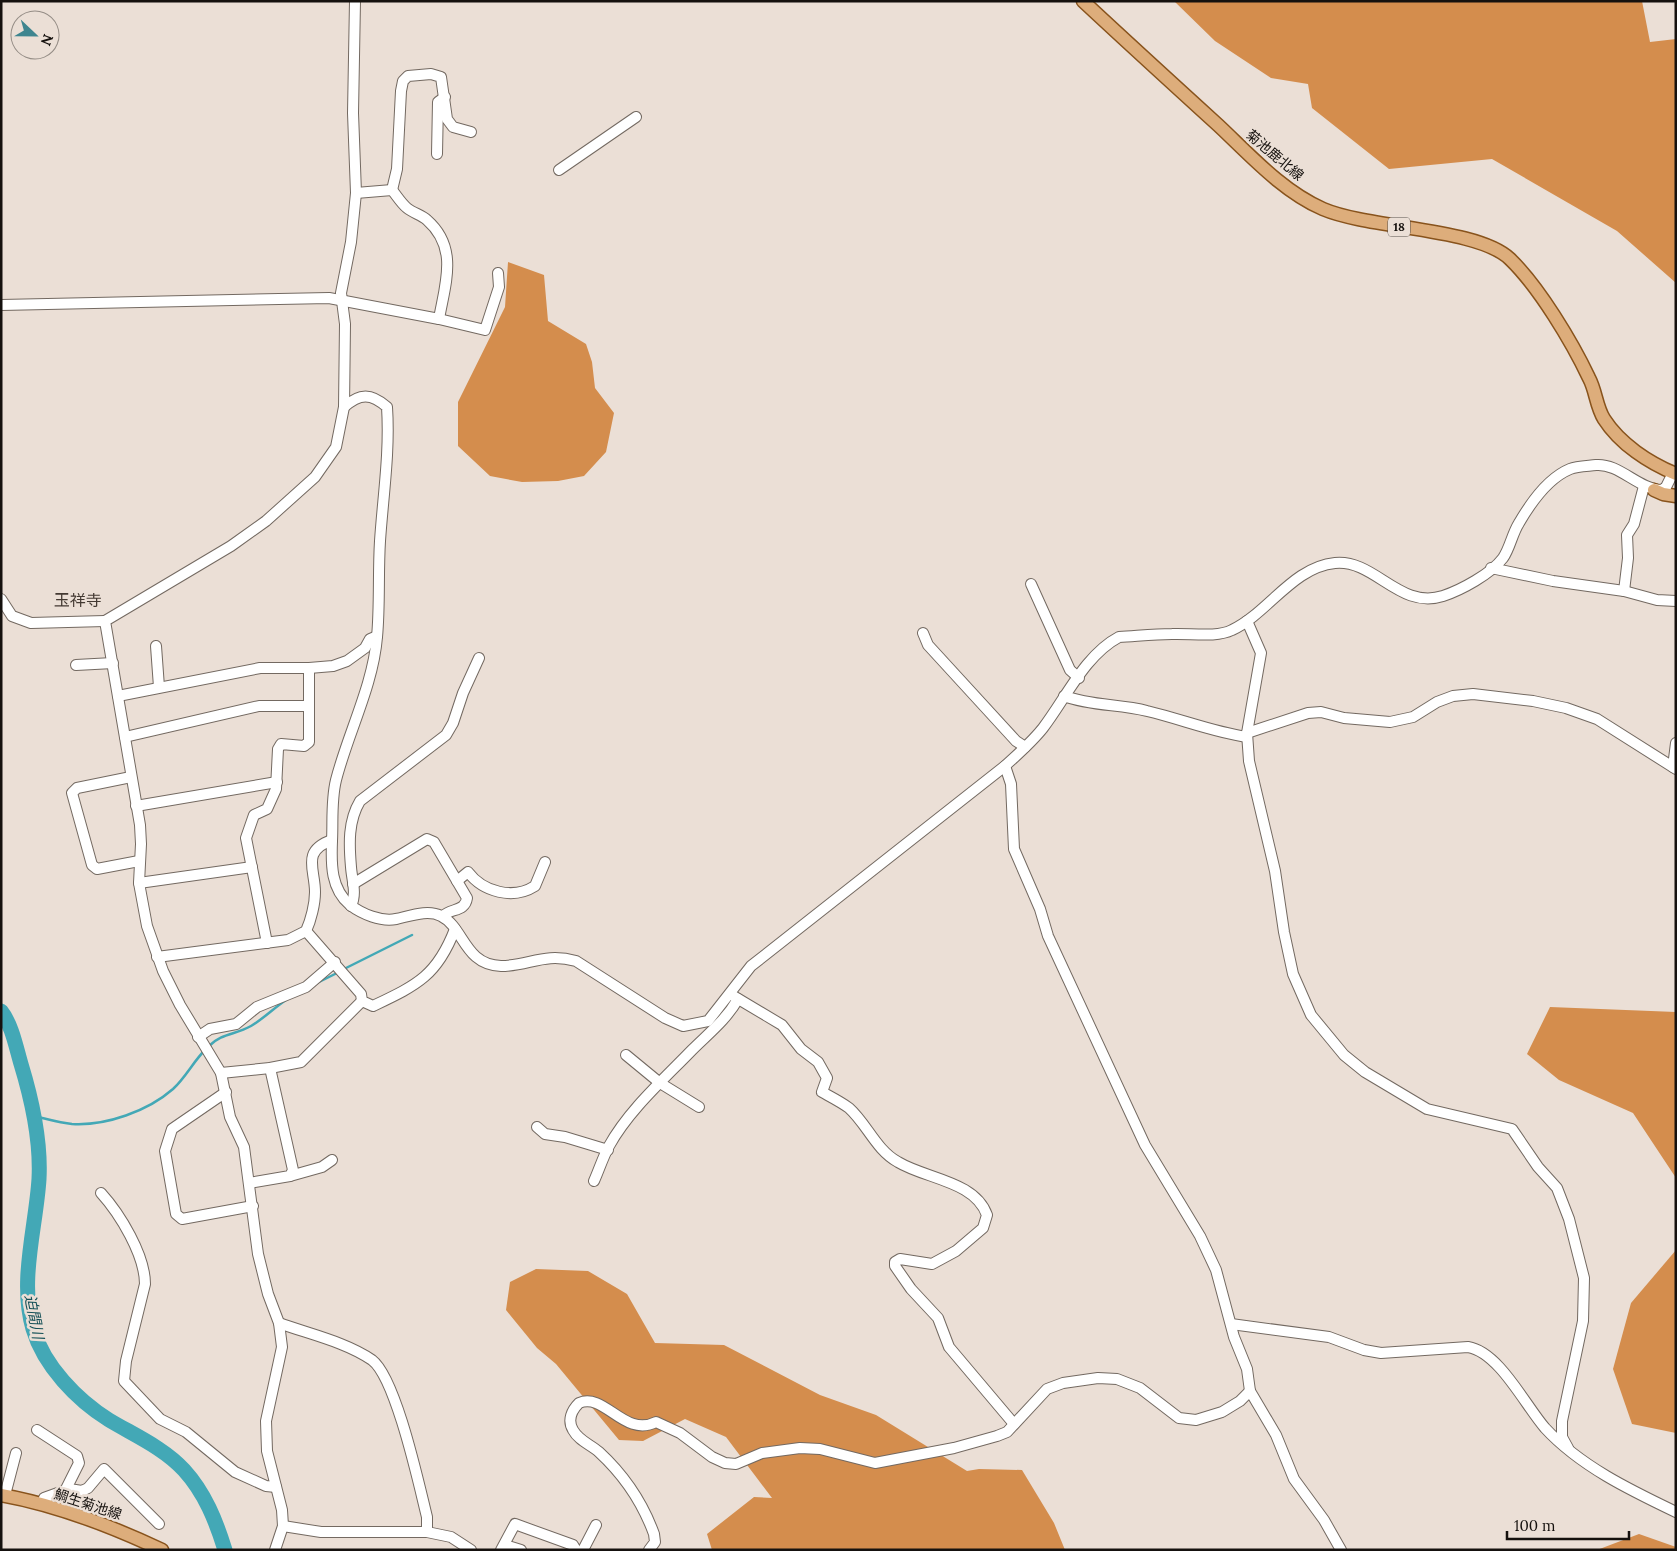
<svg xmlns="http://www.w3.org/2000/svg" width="1677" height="1551" viewBox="0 0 1677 1551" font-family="Lora,'Noto Sans JP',serif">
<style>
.forest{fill:#d48d4d}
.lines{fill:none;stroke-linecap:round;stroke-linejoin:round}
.stream{stroke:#43a8b6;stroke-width:2.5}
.river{stroke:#43a8b6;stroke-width:15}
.minor-casing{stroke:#736961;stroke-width:12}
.major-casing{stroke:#88531c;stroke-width:15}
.minor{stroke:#fff;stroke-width:10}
.major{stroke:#ddad7b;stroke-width:12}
.labels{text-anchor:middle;stroke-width:5;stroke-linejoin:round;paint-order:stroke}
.shield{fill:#ebdfd6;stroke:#554f4a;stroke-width:1}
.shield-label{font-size:12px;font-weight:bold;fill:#15110e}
.street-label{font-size:14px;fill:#15110e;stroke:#ebdfd6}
.water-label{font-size:15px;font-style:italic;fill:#155057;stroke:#ebdfd6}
.quarter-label{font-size:16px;fill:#433932;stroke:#ebdfd6}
</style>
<rect width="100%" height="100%" fill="#ebdfd6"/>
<g class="forest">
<polygon points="1174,1 1642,1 1650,42 1676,39 1676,283 1617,231 1492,159 1389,169 1312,108 1308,84 1271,78 1215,41"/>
<polygon points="508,262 544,275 548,321 586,344 592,362 595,388 614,413 606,452 584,476 558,481 522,482 490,476 458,446 458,402 505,307"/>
<polygon points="1550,1007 1676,1012 1676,1178 1633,1113 1559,1080 1527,1054"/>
<polygon points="1676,1250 1676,1433 1632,1424 1613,1369 1631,1303"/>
<polygon points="536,1269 588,1271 627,1294 655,1343 724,1345 820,1395 876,1415 967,1471 979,1469 1022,1470 1054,1523 1065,1550 712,1550 707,1534 754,1497 772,1498 726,1437 685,1419 643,1441 619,1440 556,1364 537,1348 506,1310 510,1282"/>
<polygon points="1639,1534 1676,1547 1676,1550 1597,1550"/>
</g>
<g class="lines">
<g class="stream">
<polyline points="344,969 412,935"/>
<polyline points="317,983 339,972"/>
<path d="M209,1046C222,1033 235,1035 251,1026C263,1019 274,1008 286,1000"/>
<path d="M34,1116C47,1119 60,1123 72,1124C106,1126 148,1111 173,1089C186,1077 193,1062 205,1050"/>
</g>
<path class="river" d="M1,1011C12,1025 16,1047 21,1064C32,1100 41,1141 39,1179C36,1227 19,1281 33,1329C44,1366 77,1400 109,1420C134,1435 164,1448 184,1470C205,1493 216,1521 225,1550"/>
<defs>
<g id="minor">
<polyline points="437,154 438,102 445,97"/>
<polyline points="559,170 636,117"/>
<polyline points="392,190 397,169 401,91 403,81 408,76 431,74 441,77 447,119 453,127 471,132"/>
<polyline points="356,193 392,190"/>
<path d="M1,305L329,298L439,319C445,284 459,248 427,220C422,215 413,213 407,208C401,203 397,196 392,190"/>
<polyline points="439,319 485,330 499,287 498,273"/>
<path d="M344,407C360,393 371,393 387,407C390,452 383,496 380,541C378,573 380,605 377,637C373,686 348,733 336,780C331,800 333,821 332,841C331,865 331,889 350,905C362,914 381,922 396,919C410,916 428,909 441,916C464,927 464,965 501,966C529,966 544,952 576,961L665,1018L683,1026L708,1021L751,966L1005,766C1018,754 1032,742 1043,728C1066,698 1085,655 1119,637C1137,636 1154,634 1172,634C1190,633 1216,638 1232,630C1268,613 1293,567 1335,563C1375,559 1399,610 1443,596C1461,590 1491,574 1503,558C1510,548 1512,534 1519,523C1530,504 1548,478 1570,469C1577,466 1588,466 1596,465C1619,463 1638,489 1662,490L1666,487L1673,473"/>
<polyline points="1491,568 1553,581 1624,591 1657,600 1676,601"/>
<polyline points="1031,584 1070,670 1079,678"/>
<polyline points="1624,591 1628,558 1627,535 1634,524 1644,486"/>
<polyline points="1,599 12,616 31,623 105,621"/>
<polyline points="1247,621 1261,653 1247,733 1249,761 1275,871 1284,932 1293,974 1311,1015 1344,1055 1365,1072 1427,1109 1512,1129 1538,1167 1557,1188 1569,1219 1584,1278 1583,1321 1562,1421 1562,1437 1568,1448"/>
<polyline points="923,633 928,645 1016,741 1025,747"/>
<polyline points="156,646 159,687"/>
<polyline points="76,665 113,663"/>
<polyline points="118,696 260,668 309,668 333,666 347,661 365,648 370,639 377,636"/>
<path d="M1064,696C1091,706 1120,704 1147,711C1181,719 1213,732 1247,737"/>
<polyline points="1247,733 1308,713 1321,712 1344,718 1390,722 1413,717 1437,702 1453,696 1473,694 1533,701 1566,708 1597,719 1676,769"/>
<polyline points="125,737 259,706 309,706"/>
<polyline points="1005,766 1011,784 1014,849 1040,909 1048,936 1145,1145 1200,1236 1216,1270 1234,1337 1247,1369 1250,1391 1276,1435 1294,1479 1324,1520 1341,1550"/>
<polyline points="1673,767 1676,743"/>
<polyline points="131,777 77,788 72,793 92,865 97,869 139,861"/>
<polyline points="136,806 277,782"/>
<path d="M457,881L468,872C483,892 513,900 535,886L545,862"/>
<polyline points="139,883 252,867"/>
<path d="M353,884L427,839L434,842L467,898C465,912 451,908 443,916"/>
<path d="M351,906C357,893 352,881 351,867C349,844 348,821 360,801L446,735L453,723L463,693L479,658"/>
<path d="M306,931L361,994L362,1001L373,1006C417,985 437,976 455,929"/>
<polyline points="267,943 246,838 254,815 267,809 276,789 278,749 281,744 304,746 309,742 309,668"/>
<path d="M157,957L288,940L306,931C311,920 315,904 315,892C315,869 301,851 332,840"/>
<path d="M730,994L782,1025L801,1049L818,1062L827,1078L822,1092C831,1097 841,1102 849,1108C867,1124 876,1150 898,1162C926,1179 975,1181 987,1215L983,1228L956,1251L932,1264L900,1259L895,1262V1266L911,1289L938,1318L949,1347L1014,1424"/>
<polyline points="198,1037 210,1029 236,1024 257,1007 306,987 335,962"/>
<polyline points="626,1055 660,1083 699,1107"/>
<polyline points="221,1073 270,1068 301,1062 362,1001"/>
<polyline points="226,1092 172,1129 165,1151 176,1214 182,1219 253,1206"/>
<polyline points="537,1127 545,1134 565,1137 608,1150"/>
<polyline points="290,1176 322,1167 332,1160"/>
<path d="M594,1181C599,1170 603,1157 609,1146C629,1110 663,1080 692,1050C709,1033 726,1020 738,999"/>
<polyline points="249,1183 290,1176 293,1170 270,1068"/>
<path d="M101,1193C120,1214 145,1255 145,1284L126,1361L124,1381L160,1419L186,1432L235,1472L266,1486L276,1487"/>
<path d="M279,1323C309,1334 346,1342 372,1360C396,1378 419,1485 427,1517V1532"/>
<path d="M1231,1324L1329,1337L1364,1350L1381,1353L1468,1347C1499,1352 1525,1405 1545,1428C1580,1466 1630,1490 1676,1512"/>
<polyline points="37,1430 77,1456 79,1463 66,1489"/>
<polyline points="5,1495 16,1453"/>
<polyline points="42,1504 44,1498 69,1489 82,1491 88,1488 104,1469 159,1524"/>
<polyline points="283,1526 321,1532 427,1532 451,1537 471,1550"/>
<polyline points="505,1545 521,1550"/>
<polyline points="275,1550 283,1526 282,1510 267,1451 266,1421 282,1347 279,1323 268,1294 258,1254 244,1147 230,1117 221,1073 180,1005 163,971 147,926 139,883 141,844 140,825 105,621 231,546 266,521 315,477 336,447 344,407 345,324 341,293 351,242 356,193 353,113 355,1"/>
<polyline points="501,1550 515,1524 573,1545 576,1550"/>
<polyline points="583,1550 596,1525"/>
<path d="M649,1550L655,1542L654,1534C642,1501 625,1476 599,1452C590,1444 579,1441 573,1430C567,1420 572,1410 579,1403C605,1392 624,1438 656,1422L680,1433L712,1457L725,1463L736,1464L762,1453L800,1448L820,1449L875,1463L954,1448L997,1436L1007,1432L1047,1389L1063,1383L1098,1378L1117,1379L1140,1388L1179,1418L1196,1420L1222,1412L1240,1401L1250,1391"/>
</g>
<g id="major">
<path d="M1083,1C1128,43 1173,84 1218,125C1250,155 1282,191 1323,209C1370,229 1478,228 1510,259C1539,287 1572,342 1589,378C1596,391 1596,406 1604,419C1620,444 1649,463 1676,474"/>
<polyline points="1654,490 1663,494 1676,496"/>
<path d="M1,1495C57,1505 111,1526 162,1550"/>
</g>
</defs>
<use href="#minor" class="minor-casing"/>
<use href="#major" class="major-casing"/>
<use href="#minor" class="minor"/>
<use href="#major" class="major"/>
</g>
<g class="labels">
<rect class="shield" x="1388" y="217.5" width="22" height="19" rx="4"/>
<g class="shield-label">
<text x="1399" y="231">18</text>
</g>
<g class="street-label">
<text transform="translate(1275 155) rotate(40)" y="5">菊池鹿北線</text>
<text transform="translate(88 1504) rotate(18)" y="5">鯛生菊池線</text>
</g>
<g class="water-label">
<text transform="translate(34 1317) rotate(79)" y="5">迫間川</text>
</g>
<g class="quarter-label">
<text x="78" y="606">玉祥寺</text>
</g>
</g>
<rect width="1677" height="1551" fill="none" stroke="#15110e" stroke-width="5"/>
<g transform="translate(35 35) rotate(112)"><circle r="24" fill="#ebdfd6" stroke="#958d86"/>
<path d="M0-4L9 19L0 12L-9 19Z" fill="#3e858f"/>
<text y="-8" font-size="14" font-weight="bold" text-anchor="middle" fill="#15110e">N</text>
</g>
<path d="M1507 1531v8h122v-8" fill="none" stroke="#15110e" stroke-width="2.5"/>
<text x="1514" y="1531" font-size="15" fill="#15110e" stroke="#ebdfd6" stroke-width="4" paint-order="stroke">100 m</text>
</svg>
